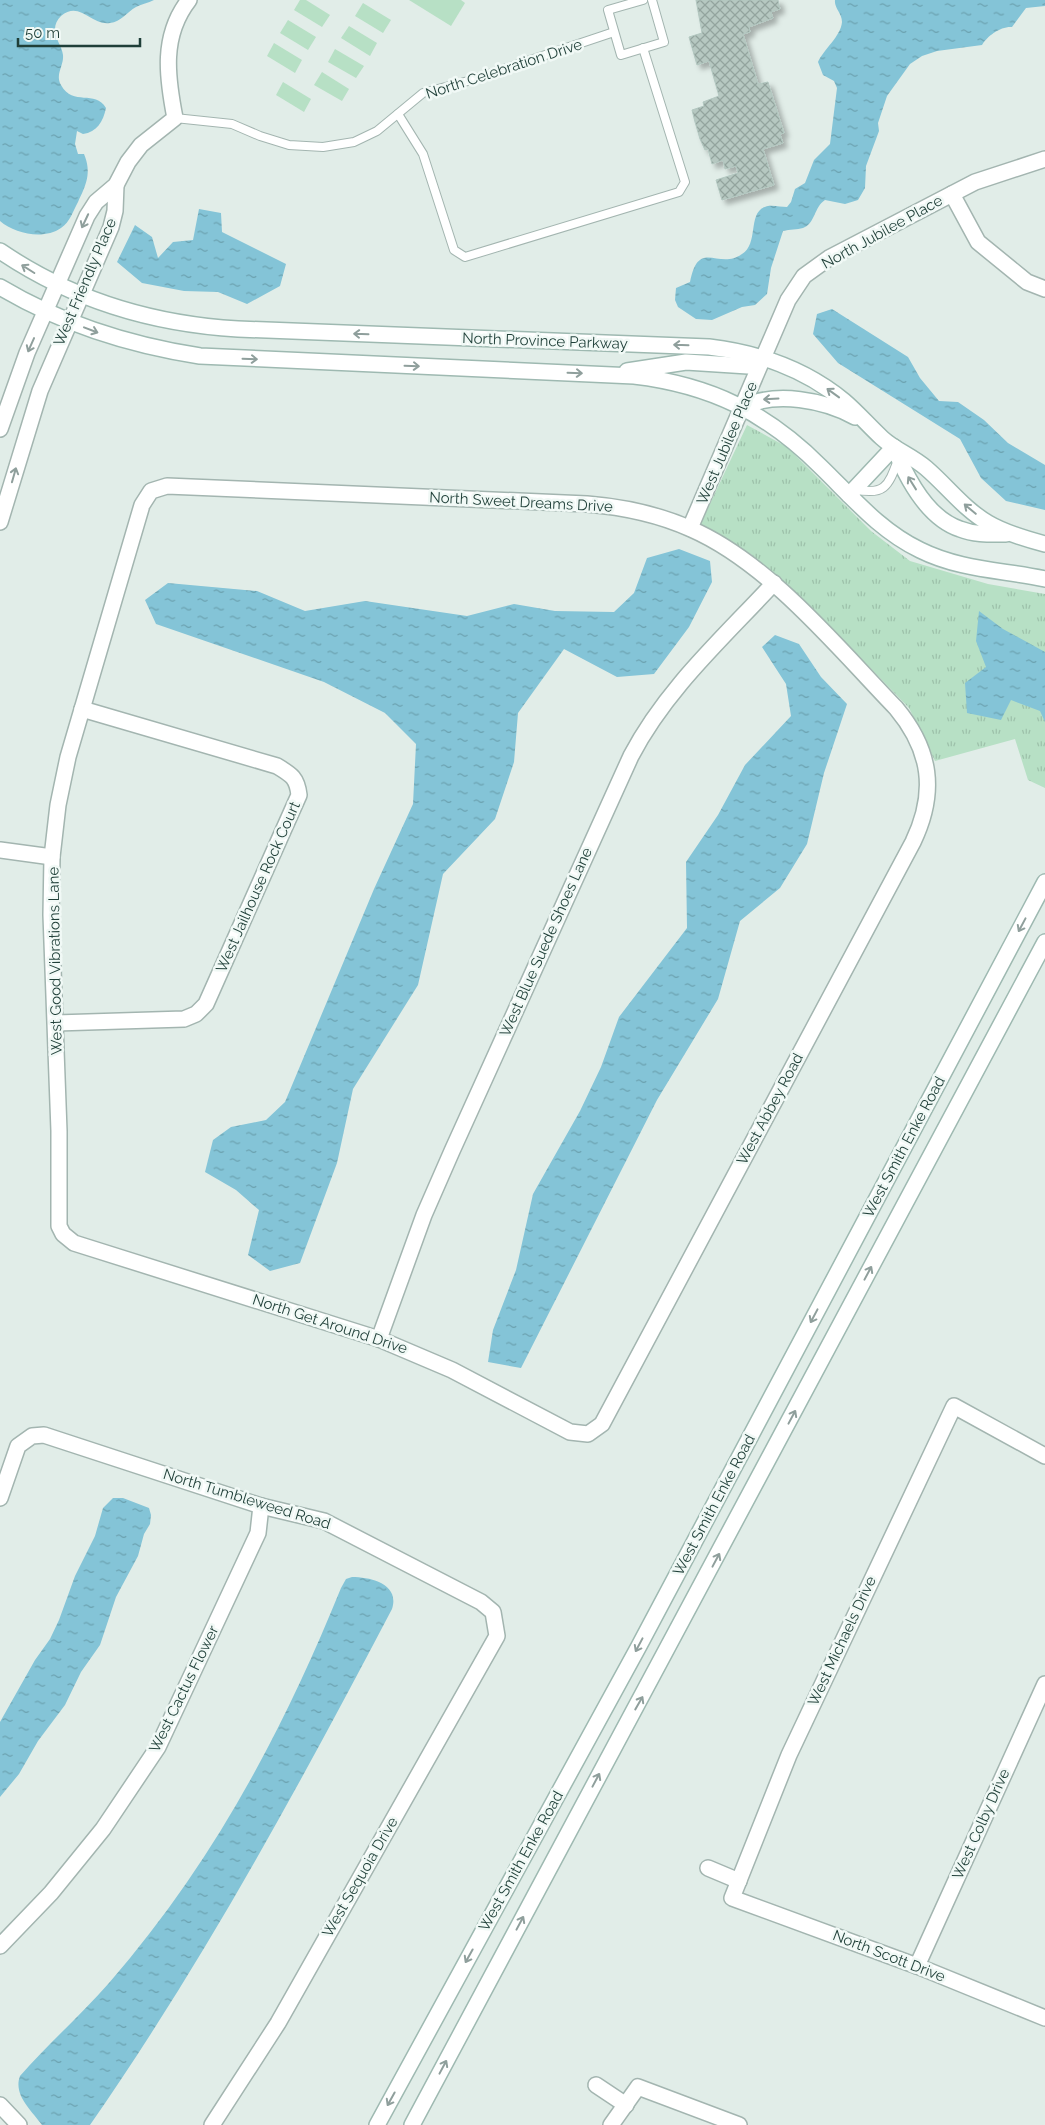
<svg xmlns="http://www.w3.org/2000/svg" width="1045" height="2125" viewBox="0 0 1045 2125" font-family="Raleway,sans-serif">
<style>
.park{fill:url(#park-tufts)}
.garden{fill:#b7e0c5}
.water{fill:url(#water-ripples)}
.building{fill:url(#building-cross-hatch);stroke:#b2c7c0;filter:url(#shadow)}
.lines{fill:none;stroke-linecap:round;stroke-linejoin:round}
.lane-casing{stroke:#a3b5b0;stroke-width:10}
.street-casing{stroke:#a3b5b0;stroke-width:18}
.secondary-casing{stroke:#9eb9b1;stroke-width:18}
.lane{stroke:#fff;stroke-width:8}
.street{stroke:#fff;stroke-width:15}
.secondary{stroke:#fff;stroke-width:15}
.oneway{stroke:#8f9f9c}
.labels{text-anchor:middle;stroke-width:5;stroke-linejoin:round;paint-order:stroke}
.street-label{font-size:15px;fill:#1f3f38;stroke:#f1f9f6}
</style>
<defs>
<pattern id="park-tufts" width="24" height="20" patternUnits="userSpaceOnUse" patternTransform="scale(1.25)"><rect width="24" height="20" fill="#b7e0c5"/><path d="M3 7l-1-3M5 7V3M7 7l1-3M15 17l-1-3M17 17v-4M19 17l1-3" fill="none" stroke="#9dc1aa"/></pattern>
<pattern id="water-ripples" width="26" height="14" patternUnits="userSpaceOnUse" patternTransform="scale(1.25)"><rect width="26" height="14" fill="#84c4d7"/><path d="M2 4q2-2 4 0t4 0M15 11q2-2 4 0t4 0" fill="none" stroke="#6ba1af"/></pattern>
<pattern id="building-cross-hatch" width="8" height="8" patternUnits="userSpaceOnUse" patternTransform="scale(1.25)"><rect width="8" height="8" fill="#b6c8c1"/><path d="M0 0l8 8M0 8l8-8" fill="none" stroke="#93a49e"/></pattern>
<filter id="shadow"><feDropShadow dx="4.5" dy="4.5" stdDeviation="2.5" flood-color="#0004"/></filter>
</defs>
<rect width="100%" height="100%" fill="#e1ede8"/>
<polygon class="park" points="747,425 787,447 871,531 910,561 988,584 1045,594 1045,788 1028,780 1015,739 935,761 909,708 836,633 752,555 700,525"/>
<g class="garden">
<polygon points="300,0 306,0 330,15 322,27 294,10"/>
<polygon points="409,0 461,0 465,3 451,26"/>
<polygon points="363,3 391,20 383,33 355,16"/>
<polygon points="288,20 316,37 308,50 280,33"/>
<polygon points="349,26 377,43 370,56 341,38"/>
<polygon points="274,43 302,60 295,73 267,56"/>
<polygon points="335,49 364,66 356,78 328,62"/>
<polygon points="322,72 349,89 342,101 314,85"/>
<polygon points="283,82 311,99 304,112 276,95"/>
</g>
<g class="water">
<path d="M0,0H154C148,3 142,4 136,7C127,12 121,22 110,23C91,26 80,0 61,16C57,20 55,24 55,29C55,39 62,46 63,55C64,66 55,74 61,85C73,107 95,89 106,108C103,122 97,132 83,134L77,131L75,144L78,154H84C92,173 86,185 78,202C73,211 70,222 61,228C44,240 15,234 0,221Z"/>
<path d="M835,0H1045V6L1026,8L1012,27C1001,26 987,36 982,45L937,51L922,56L910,64L887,96L878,123L879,131L866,166L865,188L858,200L845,204L825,200C814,207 815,224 803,228C797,230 790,229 783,231L771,268L767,294L755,305L742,307L712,320L696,319L678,307L675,300L676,288L690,282C699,237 718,271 742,254C760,243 746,210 768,206C774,205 781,207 787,207L791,202L795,189L805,183L814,160L830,144L837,88L834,81L823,75L818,62C824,49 841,36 842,22C842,13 834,8 835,0Z"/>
<polygon points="199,209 221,213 222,232 286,264 280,286 247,304 218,292 184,291 142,283 117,262 135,225 152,237 158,258 173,242 193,240"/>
<polygon points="832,309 908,357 920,378 939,401 958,402 984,420 1008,443 1045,465 1045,510 1006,501 981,478 960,439 838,363 813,334 817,314"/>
<polygon points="679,549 710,561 712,582 689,627 654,674 617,677 564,649 518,713 514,762 495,819 443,874 418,985 353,1089 337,1163 300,1263 270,1271 248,1255 259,1210 236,1190 205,1172 213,1140 231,1127 266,1120 285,1102 374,889 413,804 416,744 385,713 324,682 156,624 145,600 168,583 257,591 305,611 365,601 467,616 514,604 555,611 614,612 634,593 647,558"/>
<polygon points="979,611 1003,629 1045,652 1045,722 1040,711 1011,700 1001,720 967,713 965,683 986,667 976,641"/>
<polygon points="775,635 799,644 821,677 847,704 824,773 807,844 780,888 740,921 718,999 657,1100 521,1368 488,1362 493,1330 516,1270 533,1194 580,1111 601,1067 619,1017 687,928 686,862 718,815 745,765 791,716 786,684 762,647"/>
<polygon points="113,1498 123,1498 149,1508 151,1515 150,1524 144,1534 138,1556 116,1597 100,1645 81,1672 65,1705 38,1741 19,1774 0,1797 0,1722 35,1660 50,1639 59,1620 75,1576 95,1536 103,1508"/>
<path d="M352,1577C371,1577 400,1584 392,1609C299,1786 204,1961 90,2125H42C31,2110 13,2095 20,2076C48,2044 81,2015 109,1983C213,1863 282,1733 341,1588L346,1579Z"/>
</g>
<polygon class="building" points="696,0 778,0 780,9 771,12 773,18 749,27 750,32 743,34 758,84 768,82 784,133 780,134 783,143 763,149 774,185 722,200 716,180 738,173 736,166 725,169 723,160 712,164 708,149 705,150 700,139 695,122 692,110 704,106 703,102 719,96 709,61 697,65 689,37 702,33"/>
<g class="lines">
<defs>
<g id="lane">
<polyline points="643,0 608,10 621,55 664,42 652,0"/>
<polyline points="398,114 423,154 454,250 465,257 679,192 685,182 643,48"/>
<polyline points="175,118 232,124 260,136 289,145 323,147 354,142 377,131 423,93 468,81 614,32"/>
<path d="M854,489C884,496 888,487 898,460"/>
</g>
<g id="street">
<polyline points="952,194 978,242 1027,282 1045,289"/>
<path d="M0,429L27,353L87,216L96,202L116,185L128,162L141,145L175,118C167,77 161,36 189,0"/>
<path d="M167,486L587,504C623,507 658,514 691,529C769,563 837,647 896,708C931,750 937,792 913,842L602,1424L588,1434L570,1432L452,1370L379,1339L74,1243L63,1234L59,1226V1131L51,915L52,857L58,805L68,757L142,505L151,491Z"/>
<polyline points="0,522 40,391 111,227 115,211 116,185"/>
<polyline points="690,528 788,300 804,276 829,258 975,182 1045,159"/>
<polyline points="0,850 52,857"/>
<path d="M56,1023L184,1019L196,1014L206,1004L299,795C297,778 292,775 277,766L82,709"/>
<path d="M379,1339L424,1215L452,1151L631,756C666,689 723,638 774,583"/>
<polyline points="1045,1456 954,1406 789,1755 732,1898 917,1966 1045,2018"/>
<polyline points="0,1498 18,1446 32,1436 44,1435 261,1506 324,1521 481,1602 493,1612 497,1636 278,2023 212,2125"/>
<polyline points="708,1868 739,1881"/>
<polyline points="0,1946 51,1893 103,1829 158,1747 258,1533 261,1506"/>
<polyline points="917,1966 1045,1684"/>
<polyline points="596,2085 626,2105"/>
<polyline points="0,2105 19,2125"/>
<polyline points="611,2125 638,2087 739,2125"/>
</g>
<g id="secondary">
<path d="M0,251C72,300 151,324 238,329L709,347C759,353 804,368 844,401C857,412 869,426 882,438C895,450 912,456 926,468C947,486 964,509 988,523C1005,533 1026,539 1045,544"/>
<path d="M0,287C62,324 129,345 200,356L634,376C711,385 767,413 821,467C852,497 880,531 920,550C960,570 1003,570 1045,579"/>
<polyline points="627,371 686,362 748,366 765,357"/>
<path d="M743,407C776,391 824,400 855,417"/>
<path d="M849,495L894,447C906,477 927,518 960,529C975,535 991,534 1006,534"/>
<polyline points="377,2125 639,1646 1045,882"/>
<polyline points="412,2125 1045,942"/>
</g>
</defs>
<use href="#lane" class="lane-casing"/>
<use href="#street" class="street-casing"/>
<use href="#secondary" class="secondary-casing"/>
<use href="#lane" class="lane"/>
<use href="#street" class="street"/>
<use href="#secondary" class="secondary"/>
</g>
<defs><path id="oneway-shaft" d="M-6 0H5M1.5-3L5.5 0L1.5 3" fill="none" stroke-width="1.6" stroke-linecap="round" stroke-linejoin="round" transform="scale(1.25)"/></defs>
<g class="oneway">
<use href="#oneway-shaft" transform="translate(85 221) rotate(115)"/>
<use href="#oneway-shaft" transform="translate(28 269) rotate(-148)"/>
<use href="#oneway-shaft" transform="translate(91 330) rotate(21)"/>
<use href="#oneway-shaft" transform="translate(361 334) rotate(-178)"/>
<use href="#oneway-shaft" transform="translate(31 345) rotate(114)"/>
<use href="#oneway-shaft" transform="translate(681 345) rotate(-178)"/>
<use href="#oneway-shaft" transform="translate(250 359) rotate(2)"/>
<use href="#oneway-shaft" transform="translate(412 366) rotate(2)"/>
<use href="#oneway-shaft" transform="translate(575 373) rotate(2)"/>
<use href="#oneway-shaft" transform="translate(833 393) rotate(-144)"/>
<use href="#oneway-shaft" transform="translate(771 399) rotate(177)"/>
<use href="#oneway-shaft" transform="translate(14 475) rotate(-74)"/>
<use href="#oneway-shaft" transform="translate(912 483) rotate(-122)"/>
<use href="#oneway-shaft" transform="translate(970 509) rotate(-140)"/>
<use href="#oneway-shaft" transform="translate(1022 925) rotate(118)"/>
<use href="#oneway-shaft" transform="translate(868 1273) rotate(-62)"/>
<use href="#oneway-shaft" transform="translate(814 1316) rotate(118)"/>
<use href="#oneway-shaft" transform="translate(792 1417) rotate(-62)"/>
<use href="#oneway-shaft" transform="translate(716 1560) rotate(-62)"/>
<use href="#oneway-shaft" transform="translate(639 1645) rotate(118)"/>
<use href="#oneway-shaft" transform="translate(639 1703) rotate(-60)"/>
<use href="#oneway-shaft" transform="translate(596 1780) rotate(-62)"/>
<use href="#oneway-shaft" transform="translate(520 1923) rotate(-62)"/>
<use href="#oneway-shaft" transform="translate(469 1956) rotate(119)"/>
<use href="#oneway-shaft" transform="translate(443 2067) rotate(-62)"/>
<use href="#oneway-shaft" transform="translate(391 2099) rotate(119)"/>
</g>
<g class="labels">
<g class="street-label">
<text transform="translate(504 69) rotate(-18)" y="5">North Celebration Drive</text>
<text transform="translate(882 232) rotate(-29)" y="5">North Jubilee Place</text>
<text transform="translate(85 282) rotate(-67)" y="5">West Friendly Place</text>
<text transform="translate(545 341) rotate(2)" y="5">North Province Parkway</text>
<text transform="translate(727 443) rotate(-67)" y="5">West Jubilee Place</text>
<text transform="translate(521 502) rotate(3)" y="5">North Sweet Dreams Drive</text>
<text transform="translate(258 887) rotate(-66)" y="5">West Jailhouse Rock Court</text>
<text transform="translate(546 942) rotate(-66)" y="5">West Blue Suede Shoes Lane</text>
<text transform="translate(55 961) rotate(-91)" y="5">West Good Vibrations Lane</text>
<text transform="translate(770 1109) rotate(-62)" y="5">West Abbey Road</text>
<text transform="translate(904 1147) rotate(-62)" y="5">West Smith Enke Road</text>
<text transform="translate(330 1324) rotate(18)" y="5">North Get Around Drive</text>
<text transform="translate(247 1499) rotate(17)" y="5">North Tumbleweed Road</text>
<text transform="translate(714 1505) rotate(-62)" y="5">West Smith Enke Road</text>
<text transform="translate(842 1641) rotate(-65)" y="5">West Michaels Drive</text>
<text transform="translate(184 1689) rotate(-64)" y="5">West Cactus Flower</text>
<text transform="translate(981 1824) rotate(-66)" y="5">West Colby Drive</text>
<text transform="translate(521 1861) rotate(-61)" y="5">West Smith Enke Road</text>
<text transform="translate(360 1877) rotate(-60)" y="5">West Sequoia Drive</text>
<text transform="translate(889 1956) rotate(21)" y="5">North Scott Drive</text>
</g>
</g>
<path d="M18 38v8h122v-8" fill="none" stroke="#1f3f38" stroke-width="2.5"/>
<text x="25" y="38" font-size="15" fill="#1f3f38" stroke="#f1f9f6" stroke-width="4" paint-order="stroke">50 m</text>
</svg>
